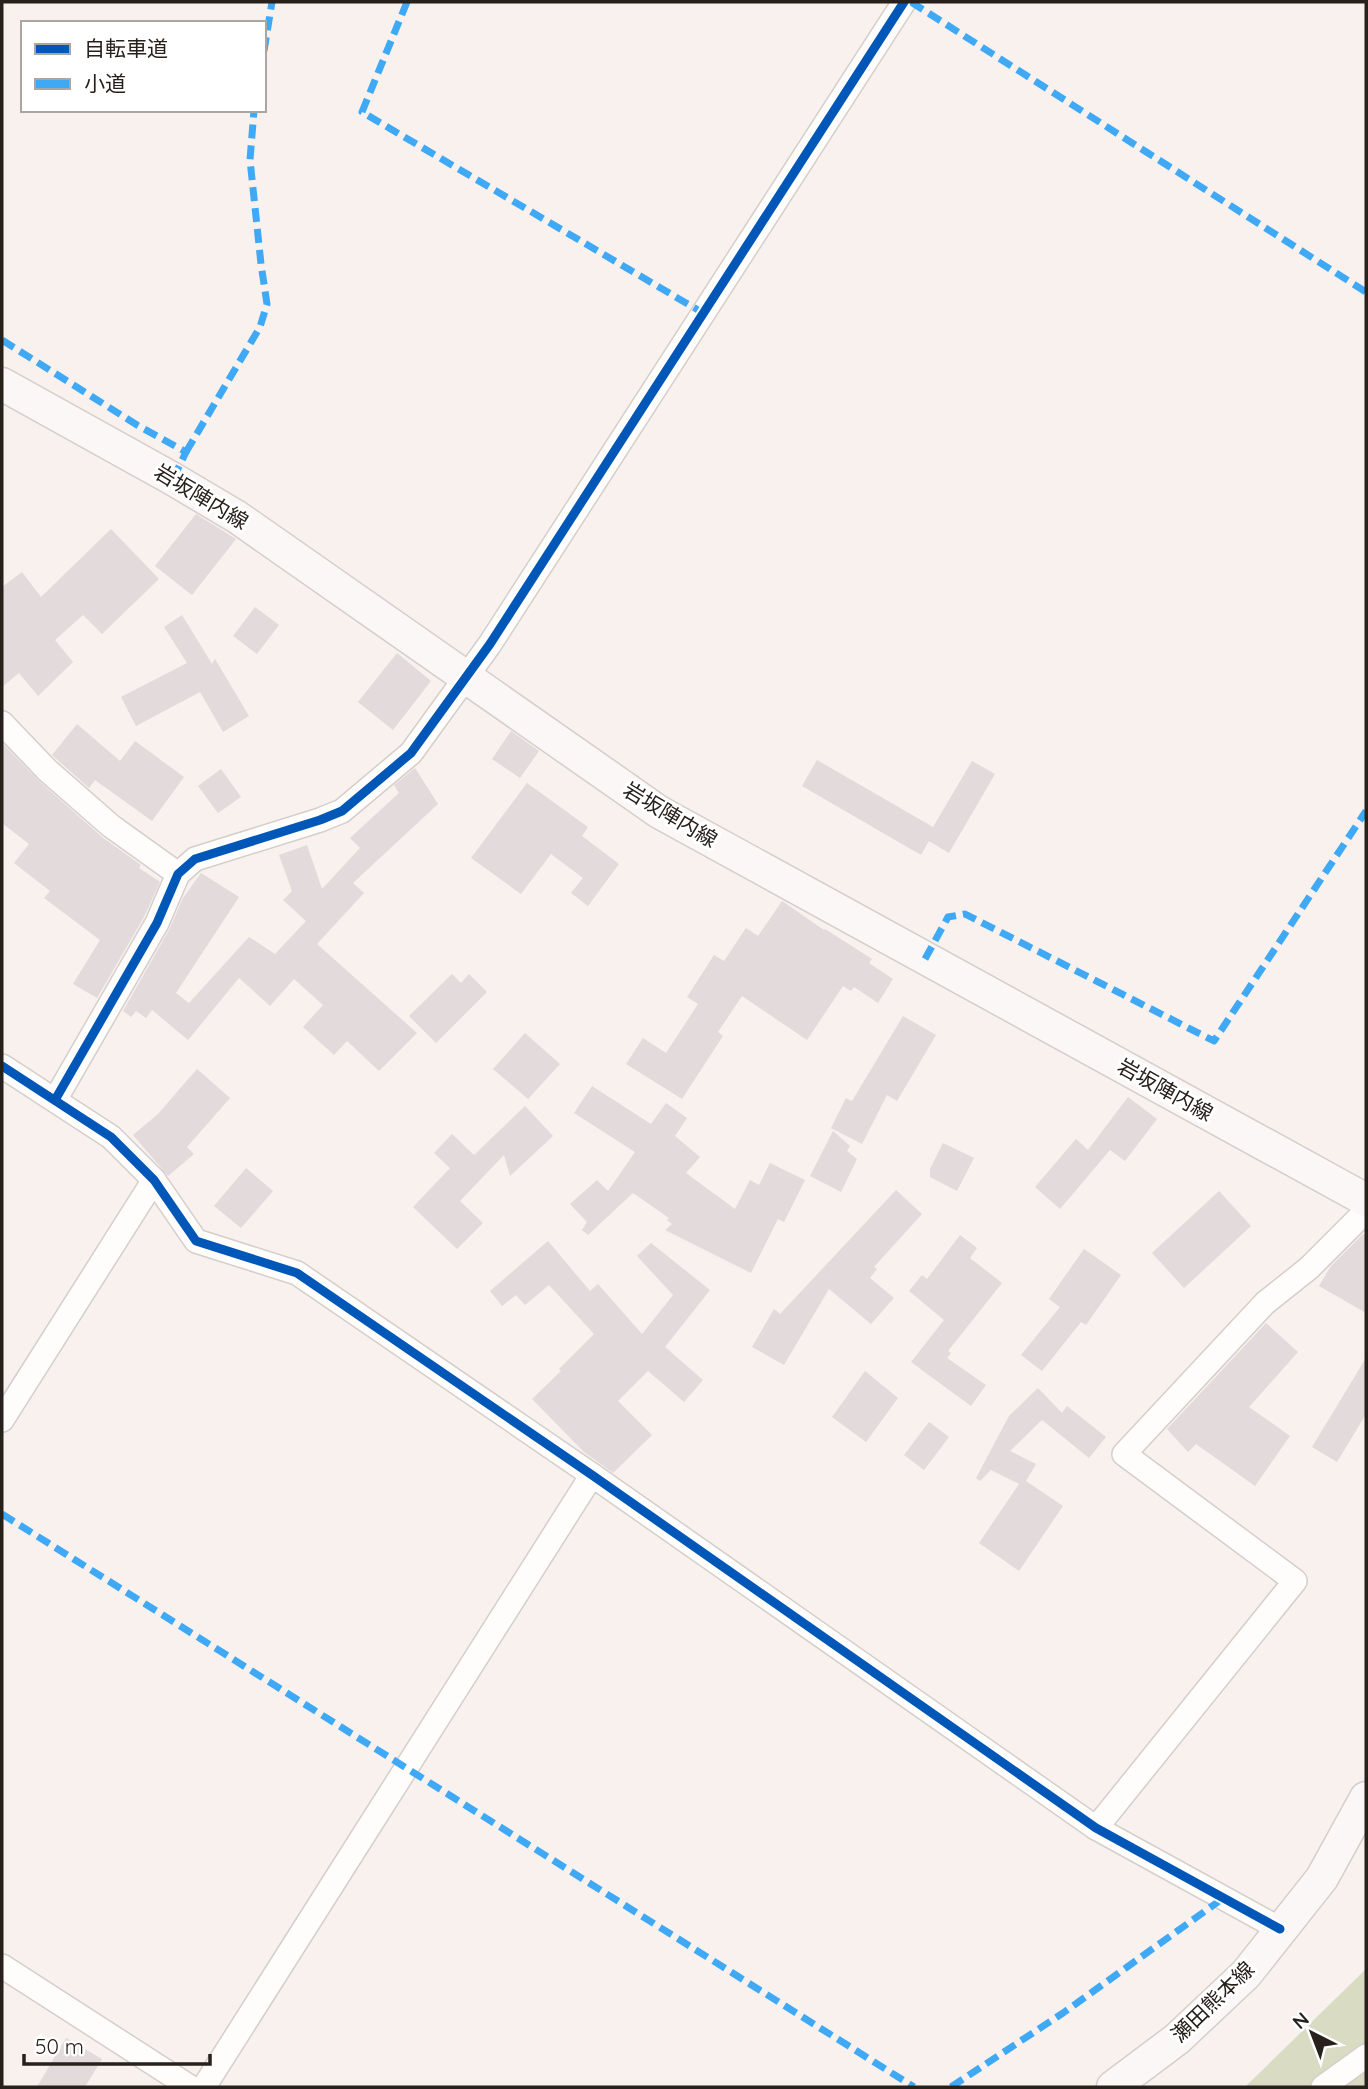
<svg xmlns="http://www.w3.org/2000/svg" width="1368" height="2089" viewBox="0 0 1368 2089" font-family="Quicksand,'Noto Sans JP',sans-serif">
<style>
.green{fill:#dadbc3}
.building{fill:#e2dadb}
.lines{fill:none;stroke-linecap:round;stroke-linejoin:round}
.minor-casing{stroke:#d5ceca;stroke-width:26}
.secondary-casing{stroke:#d5ceca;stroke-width:35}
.minor{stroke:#fefdfc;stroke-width:23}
.secondary{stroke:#fbf7f6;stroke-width:32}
.quiet{stroke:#3fa9f5;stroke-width:7;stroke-dasharray:14 7;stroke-linecap:butt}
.cycleway-casing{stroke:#fff;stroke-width:13}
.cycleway{stroke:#0057b8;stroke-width:9}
.labels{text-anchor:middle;stroke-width:6;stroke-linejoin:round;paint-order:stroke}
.street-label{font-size:21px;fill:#28201b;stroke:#fff}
</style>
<rect width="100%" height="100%" fill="#f8f1ed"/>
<polygon class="green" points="1366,1969 1366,2087 1245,2087"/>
<g class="building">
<polygon points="196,514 236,539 192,595 155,566"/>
<polygon points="111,529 159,579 102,634 83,615 55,640 73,662 38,696 19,673 2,687 2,587 22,572 41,597"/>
<polygon points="255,607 279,625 257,654 233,636"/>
<polygon points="182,615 212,664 215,659 249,716 223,732 200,692 136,726 121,697 187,663 164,627"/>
<polygon points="397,653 431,681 393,730 358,702"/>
<polygon points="77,724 120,761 135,741 184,777 152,821 95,780 89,788 52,755"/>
<polygon points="511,731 539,751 520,778 492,759"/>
<polygon points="2,743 38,780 102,837 141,865 139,868 160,882 144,917 97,998 73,984 100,940 44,898 50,891 14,863 29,844 2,823"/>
<polygon points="817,760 933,827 972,761 995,774 949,853 929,841 921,855 802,786"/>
<polygon points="415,768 438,804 353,883 364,893 317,944 417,1033 379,1071 347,1041 334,1055 303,1027 323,1005 294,979 270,1006 239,978 188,1040 152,1010 146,1018 136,1011 131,1017 123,1011 169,930 183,898 201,873 239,897 176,993 189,1003 249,937 275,954 306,921 283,900 292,891 279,855 307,845 322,889 360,848 350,838 399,793 394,785"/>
<polygon points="221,769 241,797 218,813 198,786"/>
<polygon points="527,783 588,827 582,836 619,864 588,906 571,893 583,878 551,854 521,894 471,858"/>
<polygon points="782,901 824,930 825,929 872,959 869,963 893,979 878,1003 854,987 851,991 843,986 807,1040 742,996 718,1032 723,1036 682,1099 626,1064 643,1038 666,1053 698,1004 687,997 714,955 724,961 746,928 758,936"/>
<polygon points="452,974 461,983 469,974 487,992 436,1043 409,1016"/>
<polygon points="903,1016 936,1035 897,1101 887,1095 862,1144 831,1128 846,1098 852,1101"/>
<polygon points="525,1033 560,1064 528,1099 493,1069"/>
<polygon points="197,1069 230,1098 187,1147 194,1154 168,1176 133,1135 158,1114"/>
<polygon points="592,1086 651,1124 666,1103 687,1118 675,1136 700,1157 686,1173 735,1209 750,1180 759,1185 770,1163 805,1180 784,1222 778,1219 751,1273 665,1230 672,1224 667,1220 669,1218 633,1193 588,1235 582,1230 587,1222 570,1204 597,1180 608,1191 635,1152 574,1113"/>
<polygon points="1128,1097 1157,1119 1125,1161 1110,1150 1060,1209 1035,1187 1076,1139 1088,1150"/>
<polygon points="525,1106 553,1136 510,1176 504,1155 460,1201 483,1223 457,1249 413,1207 450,1168 434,1153 452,1134 474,1155"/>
<polygon points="833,1131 850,1146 847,1151 857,1159 841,1192 810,1176"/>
<polygon points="943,1143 974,1158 957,1191 930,1177 930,1169"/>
<polygon points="246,1168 273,1191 241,1228 214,1206"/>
<polygon points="896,1190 922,1214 874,1267 877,1269 870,1278 894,1298 871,1324 829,1289 784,1365 752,1347 774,1309 780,1314"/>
<polygon points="1219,1191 1251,1226 1184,1288 1152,1253"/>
<polygon points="1363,1234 1366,1235 1366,1313 1319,1286 1331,1266"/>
<polygon points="960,1235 977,1248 970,1258 1002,1283 948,1351 951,1353 947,1358 986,1385 971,1406 911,1362 944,1320 909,1291 922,1275 927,1279"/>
<polygon points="548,1241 590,1291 598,1284 642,1334 673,1295 637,1256 651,1243 710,1290 665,1347 703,1380 684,1402 648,1371 618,1401 652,1435 613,1473 584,1452 532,1399 561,1371 559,1369 594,1334 549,1285 525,1305 516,1295 502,1306 490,1291"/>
<polygon points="1084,1249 1121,1275 1086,1325 1081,1322 1042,1371 1021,1355 1060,1307 1049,1299"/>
<polygon points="1266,1323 1298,1352 1249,1407 1290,1436 1255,1486 1196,1444 1188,1452 1167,1429"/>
<polygon points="1366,1358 1366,1414 1337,1462 1312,1447"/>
<polygon points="865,1371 898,1398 866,1442 832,1417"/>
<polygon points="1038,1388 1062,1413 1067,1406 1106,1437 1089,1458 1042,1420 1010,1451 1036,1464 1026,1481 1063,1506 1019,1571 979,1543 1019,1484 991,1470 980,1481 976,1478 1009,1416"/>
<polygon points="929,1422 949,1437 924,1470 904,1455"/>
<polygon points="66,2038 102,2059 85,2087 37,2087"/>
</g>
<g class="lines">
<defs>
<g id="minor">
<polyline points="2,723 47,770 111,826 178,874"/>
<polyline points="2,1066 111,1137 154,1180 196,1241 297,1273 592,1475 1096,1828 1280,1929"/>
<polyline points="55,1100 157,923 178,874 195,859 320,820 342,811 411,753 490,644 904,2"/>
<polyline points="2,1420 154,1180"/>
<polyline points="1096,1828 1295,1581 1124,1454 1265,1303 1309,1268 1366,1211"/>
<polyline points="2,1966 190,2087"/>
<polyline points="204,2087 592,1475"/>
<polyline points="1323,2087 1366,2056"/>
</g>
<g id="secondary">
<polyline points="2,384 173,479 237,517 659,812 1366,1200"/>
<polyline points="1113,2087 1177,2039 1246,1974 1322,1878 1366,1798"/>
</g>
</defs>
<use href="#minor" class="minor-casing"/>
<use href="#secondary" class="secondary-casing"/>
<use href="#minor" class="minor"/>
<use href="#secondary" class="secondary"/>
<g class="quiet">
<polyline points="407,2 362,112 703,313"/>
<polyline points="911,2 1366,292"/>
<polyline points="264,51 272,2"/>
<polyline points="2,340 137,425 186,452 173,479"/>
<polyline points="186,452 260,327 267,304 261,264 250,160 254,110"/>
<polyline points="925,959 948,917 965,914 1214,1041 1366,811"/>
<polyline points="2,1514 914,2087"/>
<polyline points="951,2087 1063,2013 1222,1899"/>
</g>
<defs>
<g id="cycleway">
<polyline points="2,1066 111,1137 154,1180 196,1241 297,1273 592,1475 1096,1828 1280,1929"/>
<polyline points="55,1100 157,923 178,874 195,859 320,820 342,811 411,753 490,644 904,2"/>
</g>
</defs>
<use href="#cycleway" class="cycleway-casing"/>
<use href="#cycleway" class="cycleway"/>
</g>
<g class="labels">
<g class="street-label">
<text transform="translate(201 497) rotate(31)" y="7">岩坂陣内線</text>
<text transform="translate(670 815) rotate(31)" y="7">岩坂陣内線</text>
<text transform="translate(1165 1090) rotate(29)" y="7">岩坂陣内線</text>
<text transform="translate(1213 2002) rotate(-44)" y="7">瀬田熊本線</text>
</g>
</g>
<rect width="1368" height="2089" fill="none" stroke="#28201b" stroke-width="7"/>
<rect x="21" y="21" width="245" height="91" fill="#ffffff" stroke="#a9a6a4" stroke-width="2"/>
<rect x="35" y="44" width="35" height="10" fill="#0057b8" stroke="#a9a6a4" stroke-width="2"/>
<text x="84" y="56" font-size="21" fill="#28201b">自転車道</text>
<rect x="35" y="79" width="35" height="10" fill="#3fa9f5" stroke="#a9a6a4" stroke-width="2"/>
<text x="84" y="91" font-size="21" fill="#28201b">小道</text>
<g transform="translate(1312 2033) rotate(318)" stroke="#ffffff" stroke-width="5" paint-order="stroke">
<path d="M0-5L12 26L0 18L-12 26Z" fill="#28201b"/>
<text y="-10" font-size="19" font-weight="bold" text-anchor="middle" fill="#28201b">N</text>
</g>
<path d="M24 2054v10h186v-10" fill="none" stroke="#28201b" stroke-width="3.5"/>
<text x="35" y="2054" font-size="21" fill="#28201b" stroke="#ffffff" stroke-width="5" paint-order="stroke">50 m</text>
</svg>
